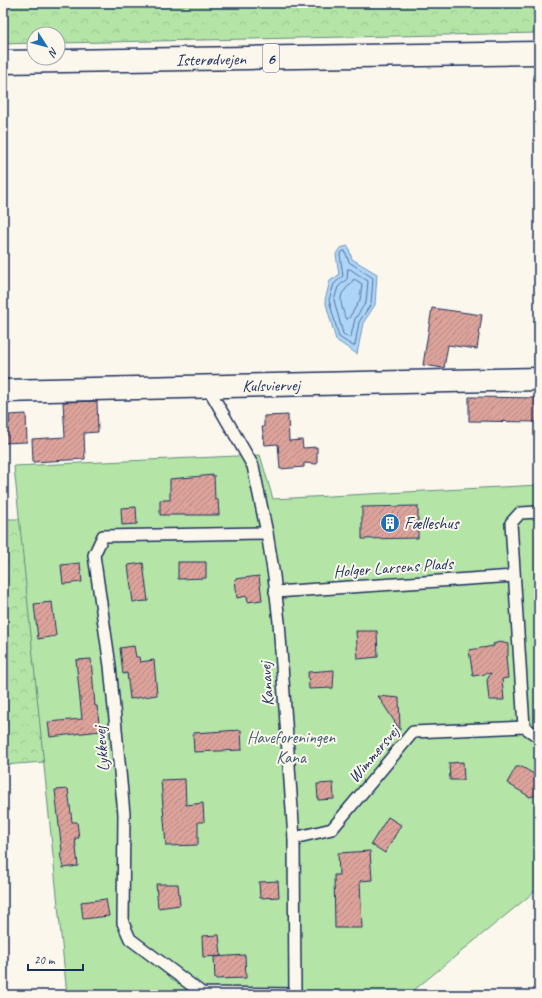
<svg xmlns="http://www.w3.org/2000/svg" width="542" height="998" viewBox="0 0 542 998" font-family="Caveat,sans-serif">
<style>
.forest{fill:url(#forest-crowns);stroke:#688a82}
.garden{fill:#b4e5a6;stroke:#688a82}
.water{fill:#acd5f7;stroke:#7293ba}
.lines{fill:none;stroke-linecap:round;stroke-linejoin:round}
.shore{stroke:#55719b;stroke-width:1}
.building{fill:url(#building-hatch);stroke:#1b2f5e}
.lane-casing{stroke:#1b2f5e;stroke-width:14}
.secondary-casing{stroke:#1b2f5e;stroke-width:25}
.highway-casing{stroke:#1b2f5e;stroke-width:25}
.lane{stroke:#fbf7ec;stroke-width:11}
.secondary{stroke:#fbf7ec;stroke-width:22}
.highway{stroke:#fbf7ec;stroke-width:22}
.labels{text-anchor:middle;stroke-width:4;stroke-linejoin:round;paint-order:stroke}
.shield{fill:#fbf7ec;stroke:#5e6b89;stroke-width:1}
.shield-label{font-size:16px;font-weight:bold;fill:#1b2f5e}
.street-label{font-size:17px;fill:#1b2f5e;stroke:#fbf7ec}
.poi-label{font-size:17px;fill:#1b2f5e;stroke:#fbf7ec;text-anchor:start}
.park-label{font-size:17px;fill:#415c70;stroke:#fbf7ec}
</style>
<defs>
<pattern id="forest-crowns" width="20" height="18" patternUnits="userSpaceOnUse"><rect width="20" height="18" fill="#b4e5a6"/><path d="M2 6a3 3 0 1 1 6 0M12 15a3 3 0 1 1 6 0" fill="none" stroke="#9ac591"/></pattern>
<pattern id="building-hatch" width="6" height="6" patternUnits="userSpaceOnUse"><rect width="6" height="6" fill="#dda39b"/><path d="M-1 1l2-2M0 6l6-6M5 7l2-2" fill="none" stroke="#b28582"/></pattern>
</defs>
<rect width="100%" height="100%" fill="#fbf7ec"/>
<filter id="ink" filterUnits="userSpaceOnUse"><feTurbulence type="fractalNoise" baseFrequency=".025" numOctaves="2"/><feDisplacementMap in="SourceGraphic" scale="8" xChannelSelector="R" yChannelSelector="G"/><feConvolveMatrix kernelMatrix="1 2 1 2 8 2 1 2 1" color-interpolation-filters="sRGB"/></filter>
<g filter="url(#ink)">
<g class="forest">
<polygon points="3,3 539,3 539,33 58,43 58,34 34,34 34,43 3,44"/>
<polygon points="3,519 20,519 44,762 3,765"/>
</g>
<polygon class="garden" points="260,455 273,499 539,485 539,888 408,995 67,995 14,466"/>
<polygon class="water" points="348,246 352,259 377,274 375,305 363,323 357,354 336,340 325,300 330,281 339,275 336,254 340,248"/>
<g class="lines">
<g class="shore">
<polygon points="345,251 349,262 373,278 371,304 359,322 355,345 353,346 339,337 329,300 334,284 343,276 340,255 342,252"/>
<polygon points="348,269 350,269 368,281 366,302 355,319 351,336 350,338 343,334 334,300 338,287 347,279"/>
<path d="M356,280L362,284L360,300L349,318L347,319L345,318C343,309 337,297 345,290C348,286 351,284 353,280Z"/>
</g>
</g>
<g class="building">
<polygon points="432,308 482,315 477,349 448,345 444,368 423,365"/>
<polygon points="469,397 539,398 539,422 469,421"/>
<polygon points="97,401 98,432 84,433 85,459 33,462 32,439 65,437 63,402"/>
<polygon points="26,414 27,442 3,443 3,423 10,423 9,415"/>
<polygon points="288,415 289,441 302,440 303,448 317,447 317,464 304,463 304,467 280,469 278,444 265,445 262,427 264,427 264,416"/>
<polygon points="214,475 215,500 218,499 219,515 160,515 160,500 170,500 170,479"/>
<polygon points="418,506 418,538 362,539 362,507"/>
<polygon points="136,507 137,524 122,525 121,508"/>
<polygon points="178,562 206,562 206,578 178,579"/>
<polygon points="80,563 82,582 63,584 61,565"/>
<polygon points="143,563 148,601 133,602 128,565"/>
<polygon points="259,576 262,600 248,602 247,596 237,598 235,579"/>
<polygon points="52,602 56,636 38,639 34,604"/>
<polygon points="356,631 377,631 378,657 358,659"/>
<polygon points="500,642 508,644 508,656 506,657 508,678 502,679 504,700 489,700 487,680 491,673 473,676 469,650 494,646 493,644"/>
<polygon points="134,646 136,657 139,657 140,662 154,660 157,695 130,699 127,673 123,674 120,648"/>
<polygon points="91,659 95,706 97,706 100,731 50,737 48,722 82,719 76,660"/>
<polygon points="334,670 333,688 309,689 308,672"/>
<polygon points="378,696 399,698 400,730"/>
<polygon points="241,730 242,750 194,752 193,733"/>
<polygon points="463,762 464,780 450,780 449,763"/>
<polygon points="516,767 522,767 539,777 539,794 530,797 507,783"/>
<polygon points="185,779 186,805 203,803 204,822 198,822 198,845 166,846 161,780"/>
<polygon points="333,783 334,799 318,800 317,784"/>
<polygon points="68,789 72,822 77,822 79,838 75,838 78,866 63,868 60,853 62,852 55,790"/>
<polygon points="388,817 401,825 385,853 371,844"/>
<polygon points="370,851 372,880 360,881 362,928 335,928 334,875 339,875 338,853"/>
<polygon points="278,881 279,897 260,898 259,882"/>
<polygon points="156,884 178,884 180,905 158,908"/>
<polygon points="106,899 109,916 83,919 81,902"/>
<polygon points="219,935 221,956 203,957 202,936"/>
<polygon points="245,955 246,978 215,979 214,957"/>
</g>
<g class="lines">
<defs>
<g id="lane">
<polyline points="207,386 253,466 267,533 274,576 279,622 294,838 295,995"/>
<polyline points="267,533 103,536 94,555 110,666 124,814 123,923 130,939 202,993 295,994"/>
<polyline points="275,592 514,576"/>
<polyline points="524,727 511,523 520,513 539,512"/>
<polyline points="294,838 332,829 413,732 524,727 539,737"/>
</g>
<polyline id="secondary" points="3,391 539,379"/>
<polyline id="highway" points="3,62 539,53"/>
</defs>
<use href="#lane" class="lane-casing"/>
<use href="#secondary" class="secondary-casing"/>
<use href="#highway" class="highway-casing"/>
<use href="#lane" class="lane"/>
<use href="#secondary" class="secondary"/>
<use href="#highway" class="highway"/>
</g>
</g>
<defs>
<symbol id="building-disc" viewBox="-11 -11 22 22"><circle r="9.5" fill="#1f6fb2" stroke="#fbf7ec"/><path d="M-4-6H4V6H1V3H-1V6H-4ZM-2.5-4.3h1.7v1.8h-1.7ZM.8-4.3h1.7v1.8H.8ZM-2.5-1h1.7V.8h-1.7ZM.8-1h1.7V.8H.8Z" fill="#fff"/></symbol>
</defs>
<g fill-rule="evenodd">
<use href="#building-disc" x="379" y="512" width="22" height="22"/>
</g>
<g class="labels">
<rect class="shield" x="263" y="44" width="16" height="28" rx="3"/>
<g class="shield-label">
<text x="271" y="64">6</text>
</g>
<g class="street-label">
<text transform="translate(211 59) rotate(-1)" y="6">Isterødvejen</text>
<text transform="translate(271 385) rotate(-1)" y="6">Kulsviervej</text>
<text transform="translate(393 567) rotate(-4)" y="6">Holger Larsens Plads</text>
<text transform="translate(266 684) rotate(-94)" y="6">Kanavej</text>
<text transform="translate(101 749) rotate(-95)" y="6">Lykkevej</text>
<text transform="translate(373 754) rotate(-50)" y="6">Wimmersvej</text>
</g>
<g class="poi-label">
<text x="404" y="529">Fælleshus</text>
</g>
<g class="park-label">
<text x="291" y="743">Haveforeningen<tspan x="291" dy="20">Kana</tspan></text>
</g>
</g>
<rect width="542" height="998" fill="none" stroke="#fbf7ec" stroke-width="16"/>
<rect x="8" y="8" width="526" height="982" fill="none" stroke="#1b2f5e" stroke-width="1.5" filter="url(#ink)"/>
<g transform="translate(46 46) rotate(126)"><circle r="19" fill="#fbf7ec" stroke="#a1a7b3"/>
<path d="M0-3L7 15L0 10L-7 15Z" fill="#1f6fb2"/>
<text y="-6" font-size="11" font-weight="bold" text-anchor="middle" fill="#1b2f5e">N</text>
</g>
<path d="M28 964v6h55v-6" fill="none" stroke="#1b2f5e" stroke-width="2"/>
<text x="34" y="964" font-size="12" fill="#1b2f5e" stroke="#fbf7ec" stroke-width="3" paint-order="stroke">20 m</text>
</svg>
